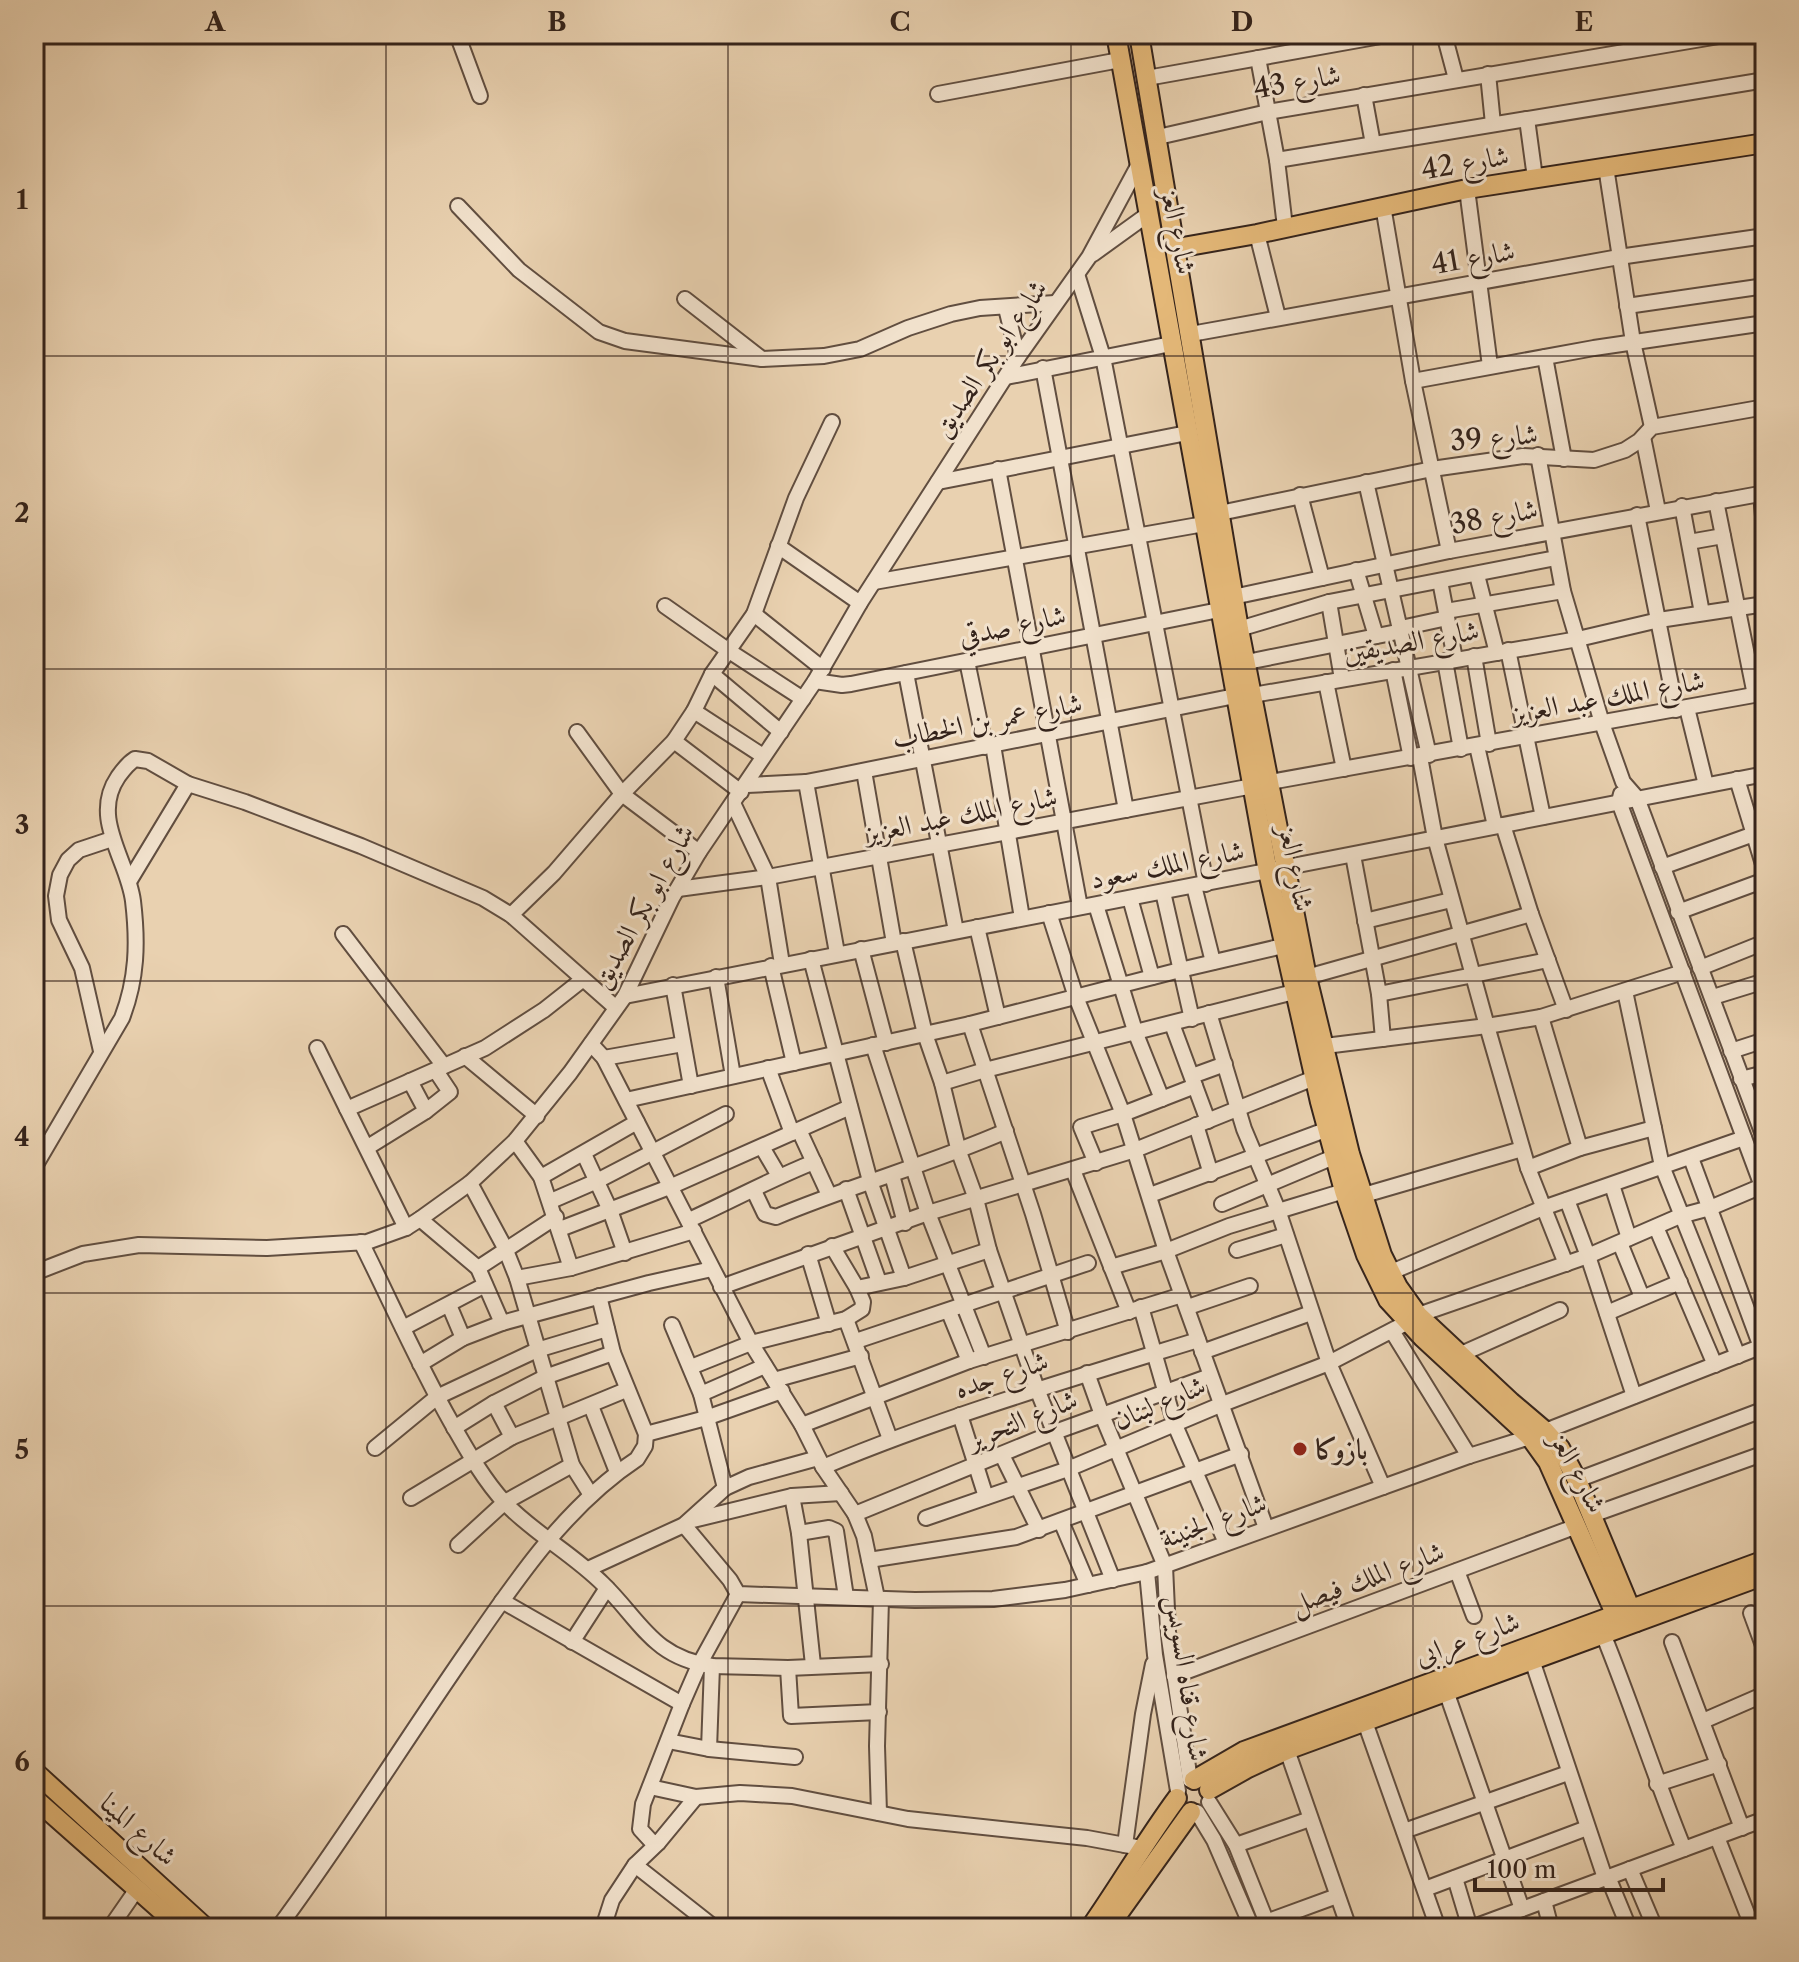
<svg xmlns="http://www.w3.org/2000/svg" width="1799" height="1962" viewBox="0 0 1799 1962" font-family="'Libre Caslon Text',Amiri,serif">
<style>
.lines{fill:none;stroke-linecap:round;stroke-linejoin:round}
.minor-casing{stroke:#614e40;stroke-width:18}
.major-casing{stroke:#34231b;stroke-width:22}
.minor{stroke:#f1e1cc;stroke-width:14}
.major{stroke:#e4b878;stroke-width:18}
.grid{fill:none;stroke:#34231b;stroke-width:2;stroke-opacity:0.55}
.poi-dot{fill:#8f2418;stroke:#f1e1cc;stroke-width:3}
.labels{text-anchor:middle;stroke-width:6;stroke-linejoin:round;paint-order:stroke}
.street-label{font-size:28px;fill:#34231b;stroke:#f1e1cc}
.poi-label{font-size:28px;font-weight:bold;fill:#34231b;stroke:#f1e1cc;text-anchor:start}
.neatline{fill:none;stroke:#34231b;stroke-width:3}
.grid-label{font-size:26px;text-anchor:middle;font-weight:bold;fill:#34231b}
</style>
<rect width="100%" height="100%" fill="#e9d1b0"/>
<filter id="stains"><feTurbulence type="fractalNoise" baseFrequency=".0025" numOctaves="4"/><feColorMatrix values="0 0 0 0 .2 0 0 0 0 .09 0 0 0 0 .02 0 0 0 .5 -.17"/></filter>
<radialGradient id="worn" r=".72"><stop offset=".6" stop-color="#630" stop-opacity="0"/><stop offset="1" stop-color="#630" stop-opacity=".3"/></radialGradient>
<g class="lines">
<defs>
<g id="minor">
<polyline points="457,34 480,96"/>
<polyline points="1444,34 1456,79"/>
<polyline points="1258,58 1277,160 1285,227"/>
<polyline points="1488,74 1493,124"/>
<polyline points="1147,78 1392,34"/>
<polyline points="938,94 1120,60"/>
<polyline points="1364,95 1373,144"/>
<polyline points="1527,119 1535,178"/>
<polyline points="1158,137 1268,112 1731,34"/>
<polyline points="1277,160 1765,80"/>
<polyline points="1606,167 1633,342 1652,427"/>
<polyline points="1467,189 1490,366"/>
<polyline points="458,206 519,270 599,332 625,341 762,359 824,356 860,349 908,328 951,314 980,308 1055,303"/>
<polyline points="1383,206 1413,381 1449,551"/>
<polyline points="1257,234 1278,317"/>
<polyline points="1093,254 1147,215"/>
<polyline points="1077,274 1103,357 1206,884"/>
<polyline points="685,299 762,359"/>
<polyline points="1627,306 1765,286"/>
<polyline points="1006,308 1018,357"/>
<polyline points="1191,334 1619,257 1765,236"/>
<polyline points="1545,357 1564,459"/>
<polyline points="1043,368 1126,810"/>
<polyline points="1006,377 1171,344"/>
<polyline points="1413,381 1594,348 1765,323"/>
<polyline points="1643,437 1658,511"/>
<polyline points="1538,455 1563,591 1602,723 1623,782 1637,798 1765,1140"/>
<polyline points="998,469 1080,907"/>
<polyline points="938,482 1187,433"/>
<polyline points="1366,482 1429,755"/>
<polyline points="1761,494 1765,538"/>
<polyline points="1300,495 1322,578"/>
<polyline points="1716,501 1755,695"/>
<polyline points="1682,506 1702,613"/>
<polyline points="1220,513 1432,469 1523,456 1594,460 1625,450 1639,441 1652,427 1765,407"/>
<polyline points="1637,515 1676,710"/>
<polyline points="1689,542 1723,536"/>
<polyline points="778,546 860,603"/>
<polyline points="1356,570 1376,636"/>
<polyline points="1477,575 1497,653"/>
<polyline points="1440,581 1455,659"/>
<polyline points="874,582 1204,524"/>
<polyline points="1233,597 1449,551 1765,493"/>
<polyline points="1329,602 1342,679"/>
<polyline points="665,606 729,651 803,699"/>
<polyline points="1446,611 1563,591"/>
<polyline points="754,614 823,669"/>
<polyline points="1401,628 1447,618"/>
<polyline points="1239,629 1329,602 1556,558"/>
<polyline points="1508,650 1543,817"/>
<polyline points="1474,656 1489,744"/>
<polyline points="967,661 985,747"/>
<polyline points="1445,661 1461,749"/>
<polyline points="1247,662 1402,631"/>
<polyline points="1393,670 1411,758"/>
<polyline points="906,673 956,931"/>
<polyline points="712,674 781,732"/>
<polyline points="815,681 842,685 851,684 1219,610"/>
<polyline points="1326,682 1344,769"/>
<polyline points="1253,695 1578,639 1659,620 1765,604"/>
<polyline points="1687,708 1706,785"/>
<polyline points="694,711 763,756"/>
<polyline points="577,732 622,794 699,852"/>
<polyline points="674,741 741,792"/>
<polyline points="993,745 1022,918"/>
<polyline points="1477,746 1495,826"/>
<polyline points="1420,757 1435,838 1487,1026 1528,1168 1566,1264"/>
<polyline points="864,771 894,943"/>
<polyline points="1737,779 1765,871"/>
<polyline points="806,782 837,953"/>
<polyline points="1270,782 1765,693"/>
<polyline points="747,785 806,782 832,777 1235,696"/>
<polyline points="1621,794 1619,802 1765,1194"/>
<polyline points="733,803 768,877 782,964"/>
<polyline points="1503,825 1531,914 1566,1010"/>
<polyline points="1353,855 1379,994 1548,960"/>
<polyline points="1662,867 1765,830"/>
<polyline points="130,880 188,784"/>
<polyline points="1194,886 1213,962"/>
<polyline points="678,889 768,877 1253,786"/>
<polyline points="1163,892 1192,1019"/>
<polyline points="1130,898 1152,977"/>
<polyline points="1096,905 1136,1034 1162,1099"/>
<polyline points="1678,912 1765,880"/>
<polyline points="1049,913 1076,997 1123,1114 1166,1251 1266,1528"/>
<polyline points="511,915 554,873 622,794 674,741 694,711 712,674 754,614 796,498 832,422"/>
<polyline points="1365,921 1451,900"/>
<polyline points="977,927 998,1017"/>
<polyline points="343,934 444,1066"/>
<polyline points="903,941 925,1034 942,1083 959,1152 976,1199 989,1250 1037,1389 1113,1580"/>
<polyline points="861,949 886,1043"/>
<polyline points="811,959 870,1181 904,1278"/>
<polyline points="771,966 794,1063"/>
<polyline points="1700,968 1765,942"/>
<polyline points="716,977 733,1076"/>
<polyline points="1307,977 1531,914"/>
<polyline points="673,985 691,1086"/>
<polyline points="1625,991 1662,1166 1738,1356"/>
<polyline points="1379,994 1383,1039"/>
<polyline points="625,996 1765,774"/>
<polyline points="1713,997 1765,981"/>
<polyline points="1209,1013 1244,1129 1278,1210 1329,1363 1383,1487"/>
<polyline points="1541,1017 1580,1148"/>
<polyline points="970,1024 1033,1214 1068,1332"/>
<polyline points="1172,1024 1208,1121"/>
<polyline points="591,1044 604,1058 751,1343 802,1425 823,1467 855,1514 864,1536 877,1598"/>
<polyline points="873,1045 928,1213 984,1357"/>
<polyline points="1325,1046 1487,1026 1541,1017 1683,972"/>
<polyline points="317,1048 347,1109"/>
<polyline points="101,1051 82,968 59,920 56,896 60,875 68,860 79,850 112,839"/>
<polyline points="1731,1051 1765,1040"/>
<polyline points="465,1056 537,1116"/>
<polyline points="604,1058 683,1044"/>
<polyline points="768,1068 792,1133"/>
<polyline points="1192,1076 1225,1064"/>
<polyline points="1741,1079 1765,1073"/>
<polyline points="410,1081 426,1111"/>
<polyline points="942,1083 985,1070 1294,992"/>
<polyline points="626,1100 970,1024 1180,970 1283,946"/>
<polyline points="1196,1125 1211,1174"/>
<polyline points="799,1130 829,1195"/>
<polyline points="515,1141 541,1177 571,1268"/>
<polyline points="368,1147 426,1111 450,1092 436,1071"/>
<polyline points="762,1147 779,1176"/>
<polyline points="584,1154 610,1210 625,1253"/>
<polyline points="1691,1158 1761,1347"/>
<polyline points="1096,1163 1081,1127 1123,1114 1195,1086"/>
<path d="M34,1168L122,1018C137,979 138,943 133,901C128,860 90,818 118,777C123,770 127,764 135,759L148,761L188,784L245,802L361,846L483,898L511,915L615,1007"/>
<polyline points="1528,1168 1580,1148 1654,1128"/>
<polyline points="1073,1170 1129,1312"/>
<polyline points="892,1175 905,1223"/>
<polyline points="541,1177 637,1122"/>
<polyline points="470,1183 505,1248 517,1278 572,1465 591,1495"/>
<polyline points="1612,1185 1629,1238"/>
<polyline points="846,1189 879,1282"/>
<path d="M754,1191L765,1214L776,1217C852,1185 931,1164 1006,1131"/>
<polyline points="1150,1195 1328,1129"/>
<polyline points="1364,1195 1522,1149"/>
<polyline points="1567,1200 1588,1256 1634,1396"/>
<polyline points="551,1201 597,1181 726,1114"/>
<polyline points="1222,1204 1336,1156"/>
<polyline points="420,1219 478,1268 502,1323"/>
<path d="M689,1220C731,1201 771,1179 814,1162"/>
<polyline points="1656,1227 1715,1365"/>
<polyline points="406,1228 347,1109 485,1048 544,1010 582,980"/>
<polyline points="560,1229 672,1186 850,1107"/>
<path d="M361,1242C391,1302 418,1364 451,1422C467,1450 483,1479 505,1503C535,1534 573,1554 603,1584C641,1621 652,1657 712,1666L788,1668L881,1664"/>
<polyline points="1620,1243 1642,1297"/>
<polyline points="832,1246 857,1288 904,1278 989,1250"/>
<polyline points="1237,1250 1286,1235"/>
<polyline points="808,1254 829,1324"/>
<polyline points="1111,1267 1166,1251 1229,1226 1344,1191"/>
<polyline points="478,1268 556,1217"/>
<polyline points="34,1273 83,1254 139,1245 267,1248 367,1242 406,1228 420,1219 470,1183 515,1141 570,1073 625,996 672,898 699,852 815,681 860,603 1018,357 1089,257 1138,166"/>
<polyline points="1389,1273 1543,1208 1744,1138"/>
<polyline points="517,1278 571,1268 694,1231"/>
<polyline points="721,1287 928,1213 1135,1150 1314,1078"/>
<polyline points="449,1305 463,1338"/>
<polyline points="1141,1307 1175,1425 1226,1543"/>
<polyline points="1188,1307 1250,1286"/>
<polyline points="949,1312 969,1361"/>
<polyline points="1607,1313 1680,1282"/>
<polyline points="1418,1315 1588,1256 1680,1216 1710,1208 1762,1186"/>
<polyline points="846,1319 890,1439"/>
<polyline points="672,1325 701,1394 725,1488"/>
<polyline points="403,1328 485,1285"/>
<polyline points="1392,1331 1469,1456"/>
<polyline points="856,1341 1088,1263"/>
<polyline points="1202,1352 1311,1313"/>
<polyline points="1459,1355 1560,1310"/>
<polyline points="420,1364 463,1338 502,1323 649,1283 712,1269"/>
<polyline points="691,1367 751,1343 846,1319 862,1309 863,1302 857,1288"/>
<polyline points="1087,1373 1102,1415 1165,1566 1168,1632 1190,1780"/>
<polyline points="774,1380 861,1356"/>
<polyline points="701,1394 765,1366"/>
<polyline points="494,1403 512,1437"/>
<polyline points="591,1406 617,1472"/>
<polyline points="960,1415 986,1497"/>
<polyline points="802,1425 969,1361 1182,1295"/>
<polyline points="454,1428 494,1403 545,1377 613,1353"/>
<polyline points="646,1434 706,1418 782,1391"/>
<polyline points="375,1448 437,1397 537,1350 607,1329"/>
<polyline points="1002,1455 1039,1530"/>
<path d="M823,1467C945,1416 1071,1379 1198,1340"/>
<polyline points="1577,1480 1765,1409"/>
<polyline points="792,1496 799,1533 813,1665"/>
<polyline points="411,1498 512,1437 626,1390"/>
<polyline points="855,1514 1055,1432 1210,1376"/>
<polyline points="1592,1515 1765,1453"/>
<polyline points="926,1518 1068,1469 1220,1405 1329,1363 1408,1322"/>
<polyline points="693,1520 792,1496 841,1493"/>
<polyline points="1061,1521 1088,1585"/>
<polyline points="684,1525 730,1580 738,1594 915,1600 993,1599 1065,1590 1147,1572 1469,1456 1530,1437 1765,1345"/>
<polyline points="799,1533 829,1528 836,1531 846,1597"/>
<polyline points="458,1545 505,1502 572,1465"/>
<polyline points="869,1560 1016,1537 1241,1454"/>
<polyline points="588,1569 684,1525 725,1488 749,1477 818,1458"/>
<polyline points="1457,1571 1474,1616"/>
<polyline points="1147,1572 1155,1655 1178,1791"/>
<polyline points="502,1601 682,1704"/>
<polyline points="1751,1613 1765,1651"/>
<path d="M1603,1634C1632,1705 1655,1778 1684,1849"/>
<polyline points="572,1642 607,1588"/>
<polyline points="1672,1642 1742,1828"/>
<polyline points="1532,1660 1605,1878"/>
<polyline points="788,1668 791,1716 879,1712"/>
<polyline points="1174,1676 1577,1526"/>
<polyline points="1446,1691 1522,1909"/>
<polyline points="1703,1721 1765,1694"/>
<polyline points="1365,1722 1438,1928"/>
<polyline points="668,1741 709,1749 795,1757"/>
<polyline points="709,1749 712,1666"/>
<polyline points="1287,1750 1349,1928"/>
<polyline points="1657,1784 1719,1764"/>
<polyline points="650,1787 696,1797 740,1793 792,1796 908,1819 1087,1838 1141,1848"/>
<polyline points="1209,1802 1236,1845 1269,1928"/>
<polyline points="1197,1812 1214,1840 1252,1928"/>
<polyline points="879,1813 877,1746 881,1599"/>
<polyline points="1404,1831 1568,1773"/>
<polyline points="1717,1837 1752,1926"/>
<polyline points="658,1843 651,1841 640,1829 643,1804 682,1704 699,1665 738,1594"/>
<polyline points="1125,1845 1143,1714 1153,1664"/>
<polyline points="1236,1845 1310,1819"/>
<polyline points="635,1865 715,1928"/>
<polyline points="1630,1869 1655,1928"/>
<polyline points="1608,1877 1629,1928"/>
<polyline points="1455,1878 1470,1928"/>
<polyline points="1425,1889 1587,1828"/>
<polyline points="1544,1901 1551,1928"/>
<polyline points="1266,1922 1337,1896"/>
<polyline points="110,1928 137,1889"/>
<path d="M278,1928C345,1838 404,1742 468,1650C516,1580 566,1506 637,1459L645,1446L646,1434L613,1353L599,1296"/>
<polyline points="603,1928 612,1900 635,1865 658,1843 696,1797"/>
<polyline points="1471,1928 1765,1819"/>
</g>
<g id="major">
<polyline points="1116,34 1268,872 1320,1102 1344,1191 1366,1255 1388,1300 1423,1338 1530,1437 1548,1462 1621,1627"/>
<polyline points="1139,34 1239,629 1307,977 1350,1154 1382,1255 1398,1287 1418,1315 1511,1402 1544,1430 1560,1448 1577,1480 1636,1622"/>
<polyline points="1177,248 1257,234 1467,189 1765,143"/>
<polyline points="34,1771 206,1928"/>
<polyline points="1194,1780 1244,1751 1765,1560"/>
<polyline points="1209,1790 1248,1768 1287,1750 1765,1575"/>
<polyline points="34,1798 181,1928"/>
<path d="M1090,1928C1120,1885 1146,1840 1177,1798"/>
<polyline points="1108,1928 1191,1812"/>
</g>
</defs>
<use href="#minor" class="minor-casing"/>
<use href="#major" class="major-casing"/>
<use href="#minor" class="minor"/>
<use href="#major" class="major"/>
</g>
<path class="grid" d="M386,34V1928M728,34V1928M1071,34V1928M1413,34V1928M34,356H1765M34,669H1765M34,981H1765M34,1293H1765M34,1606H1765"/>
<circle class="poi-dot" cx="1300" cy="1449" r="8"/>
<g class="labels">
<g class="street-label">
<text transform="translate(1297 81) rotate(-10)" y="10">شارع 43</text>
<text transform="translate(1465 162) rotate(-10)" y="10">شارع 42</text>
<text transform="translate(1179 231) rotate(79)" y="10">شارع العز</text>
<text transform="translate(1473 257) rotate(-10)" y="10">شارع 41</text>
<text transform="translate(989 358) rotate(-56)" y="10">شارع ابو بكر الصديق</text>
<text transform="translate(1494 437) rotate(-5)" y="10">شارع 39</text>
<text transform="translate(1494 516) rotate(-11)" y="10">شارع 38</text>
<text transform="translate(1012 625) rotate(-12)" y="10">شارع صدقي</text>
<text transform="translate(1411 641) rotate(-10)" y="10">شارع الصديقين</text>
<text transform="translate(1608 696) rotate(-10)" y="10">شارع الملك عبد العزيز</text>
<text transform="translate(987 720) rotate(-11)" y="10">شارع عمر بن الخطاب</text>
<text transform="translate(961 814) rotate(-11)" y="10">شارع الملك عبد العزيز</text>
<text transform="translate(1167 864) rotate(-11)" y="10">شارع الملك سعود</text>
<text transform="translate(1297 868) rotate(79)" y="10">شارع العز</text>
<text transform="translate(642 906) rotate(-61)" y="10">شارع ابو بكر الصديق</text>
<text transform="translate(1001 1374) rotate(-18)" y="10">شارع جده</text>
<text transform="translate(1159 1402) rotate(-23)" y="10">شارع لبنان</text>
<text transform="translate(1022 1419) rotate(-22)" y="10">شارع التحرير</text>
<text transform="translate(1579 1472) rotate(62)" y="10">شارع العز</text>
<text transform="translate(1213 1520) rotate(-20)" y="10">شارع الجنينة</text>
<text transform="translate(1367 1577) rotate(-20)" y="10">شارع الملك فيصل</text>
<text transform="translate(1467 1638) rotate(-20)" y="10">شارع عرابى</text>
<text transform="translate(1188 1678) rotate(82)" y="10">شارع قناه السويس</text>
<text transform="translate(139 1829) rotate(42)" y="10">شارع المينا</text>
</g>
<g class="poi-label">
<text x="1316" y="1459">بازوكا</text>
</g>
</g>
<rect width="1799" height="1962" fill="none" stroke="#e9d1b0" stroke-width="88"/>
<path d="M1475 1878v12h188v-12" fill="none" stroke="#34231b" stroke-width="4"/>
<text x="1487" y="1878" font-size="24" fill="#34231b" stroke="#f1e1cc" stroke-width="6" paint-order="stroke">100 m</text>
<rect x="44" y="44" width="1711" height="1874" class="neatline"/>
<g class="grid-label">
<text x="215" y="31">A</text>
<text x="557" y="31">B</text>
<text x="900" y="31">C</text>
<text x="1242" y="31">D</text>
<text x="1584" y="31">E</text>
<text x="22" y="209">1</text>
<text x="22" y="522">2</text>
<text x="22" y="834">3</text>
<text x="22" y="1146">4</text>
<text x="22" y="1459">5</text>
<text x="22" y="1771">6</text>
</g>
<rect width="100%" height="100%" filter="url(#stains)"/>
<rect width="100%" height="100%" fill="url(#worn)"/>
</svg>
